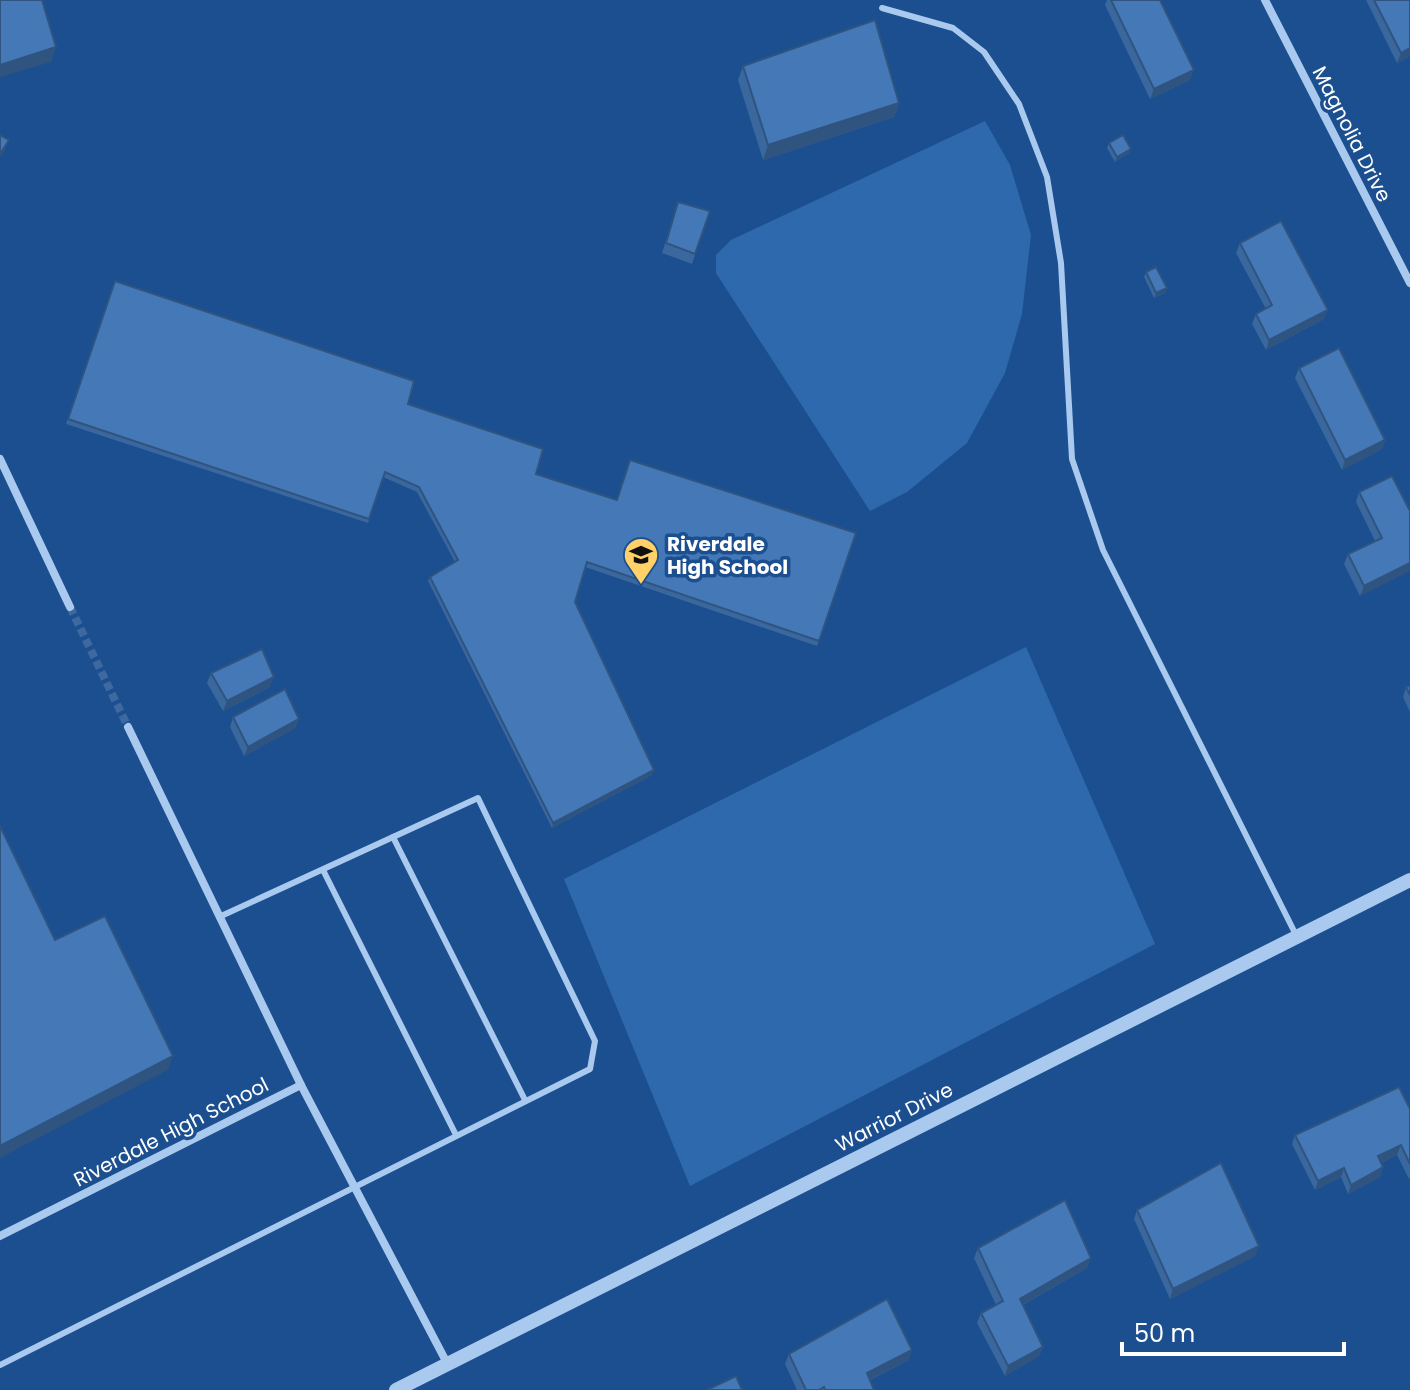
<svg xmlns="http://www.w3.org/2000/svg" width="1410" height="1390" viewBox="0 0 1410 1390" font-family="Poppins,sans-serif">
<style>
.green{fill:#2e69ad}
.lines{fill:none;stroke-linecap:round;stroke-linejoin:round}
.minor-tunnel{stroke:#3d69a0;stroke-width:8;stroke-dasharray:8 4;stroke-linecap:butt}
.service{stroke:#a9c9ee;stroke-width:6}
.minor{stroke:#a9c9ee;stroke-width:8}
.tertiary{stroke:#a9c9ee;stroke-width:14}
.wall{fill:#3a679d}
.shaded-wall{fill:#305480}
.building{fill:#4478b7;stroke:#305480;stroke-width:2}
.labels{text-anchor:middle;stroke-width:7;stroke-linejoin:round;paint-order:stroke}
.street-label{font-size:20px;fill:#fff;stroke:#1b4f8f}
.poi-label{font-size:20px;font-weight:bold;fill:#fff;stroke:#1b4f8f;text-anchor:start}
</style>
<rect width="100%" height="100%" fill="#1b4f8f"/>
<g class="green">
<polygon points="985,121 1010,165 1031,235 1022,314 1005,373 967,443 907,492 870,511 716,273 716,255 731,240"/>
<polygon points="1026,647 1155,944 690,1186 564,879"/>
</g>
<g class="lines">
<polyline class="minor-tunnel" points="70,607 128,727"/>
<g class="service">
<polyline points="882,8 953,28 984,52 1019,104 1047,177 1061,263 1072,459 1103,550 1297,937"/>
<polyline points="393,837 525,1100"/>
<polyline points="323,870 456,1135"/>
<polyline points="0,1365 590,1069 595,1041 478,798 219,917"/>
</g>
<g class="minor">
<polyline points="1265,0 1410,283"/>
<polyline points="0,459 70,607"/>
<polyline points="128,727 301,1085 448,1365"/>
<polyline points="0,1236 301,1085"/>
</g>
<polyline class="tertiary" points="396,1390 1410,880"/>
</g>
<g class="wall">
<polygon points="1107,0 1160,0 1190,80 1150,99 1105,5"/>
<polygon points="1366,0 1410,0 1410,56 1397,63"/>
<polygon points="743,66 899,103 894,117 763,160 738,80"/>
<polygon points="1109,143 1131,149 1129,153 1115,162 1107,148"/>
<polygon points="678,202 710,211 692,264 662,253"/>
<polygon points="1240,243 1324,319 1266,350 1252,324 1256,314 1266,309 1236,253"/>
<polygon points="1146,272 1167,288 1165,293 1154,298 1144,277"/>
<polygon points="115,281 408,404 536,474 617,500 856,533 817,646 585,567 575,602 652,775 552,828 428,581 430,577 455,562 417,492 383,477 368,523 66,424"/>
<polygon points="1299,368 1385,440 1382,449 1342,470 1295,378"/>
<polygon points="1359,492 1410,511 1360,596 1344,564 1348,554 1375,541 1356,502"/>
<polygon points="211,673 270,687 223,711 207,683"/>
<polygon points="1410,685 1410,712 1403,697 1406,687"/>
<polygon points="233,717 299,719 295,728 244,756 230,727"/>
<polygon points="1410,1109 1410,1178 1409,1179 1397,1155 1381,1163 1383,1167 1380,1177 1348,1194 1341,1177 1315,1190 1292,1144 1295,1135"/>
<polygon points="1137,1210 1255,1256 1170,1299 1134,1219"/>
<polygon points="978,1248 1087,1268 1023,1305 1043,1347 1039,1356 1005,1376 977,1323 981,1313 996,1305 974,1258"/>
<polygon points="789,1354 909,1360 870,1380 874,1390 797,1390 785,1364"/>
</g>
<g class="shaded-wall">
<polygon points="56,47 51,62 0,77 0,65"/>
<polygon points="1410,48 1410,56 1397,63 1401,53"/>
<polygon points="1194,70 1190,80 1150,99 1154,89"/>
<polygon points="899,103 894,117 763,160 768,145"/>
<polygon points="9,140 5,150 0,158 0,154"/>
<polygon points="1131,149 1129,153 1115,162 1117,157"/>
<polygon points="1167,288 1165,293 1154,298 1156,293"/>
<polygon points="1328,310 1324,319 1266,350 1269,340"/>
<polygon points="1385,440 1382,449 1342,470 1345,460"/>
<polygon points="1410,563 1410,571 1360,596 1364,586"/>
<polygon points="274,677 270,687 223,711 227,701"/>
<polygon points="299,719 295,728 244,756 248,747"/>
<polygon points="654,770 652,775 552,828 553,823"/>
<polygon points="173,1056 168,1070 0,1158 0,1146"/>
<polygon points="1401,1145 1397,1155 1375,1166 1378,1156"/>
<polygon points="1383,1167 1380,1177 1348,1194 1351,1185"/>
<polygon points="1344,1168 1341,1177 1315,1190 1318,1181"/>
<polygon points="1259,1246 1255,1256 1170,1299 1173,1289"/>
<polygon points="1091,1258 1087,1268 1017,1308 1020,1299"/>
<polygon points="1043,1347 1039,1356 1005,1376 1008,1366"/>
<polygon points="912,1350 909,1360 863,1383 867,1373"/>
</g>
<g class="building">
<polygon points="0,0 42,0 56,47 0,65"/>
<polygon points="1111,0 1160,0 1194,70 1154,89"/>
<polygon points="1374,0 1410,0 1410,48 1401,53"/>
<polygon points="875,20 899,103 768,145 743,66"/>
<polygon points="0,135 9,140 0,154"/>
<polygon points="1123,135 1131,149 1117,157 1109,143"/>
<polygon points="678,202 710,211 695,254 666,243"/>
<polygon points="1281,221 1328,310 1269,340 1256,314 1272,305 1240,243"/>
<polygon points="1156,267 1167,288 1156,293 1146,272"/>
<polygon points="115,281 414,381 408,404 543,449 536,474 617,500 630,460 856,533 819,641 587,562 575,602 654,770 553,823 430,577 458,560 419,487 385,472 369,519 68,419"/>
<polygon points="1339,348 1385,440 1345,460 1299,368"/>
<polygon points="1392,476 1410,511 1410,563 1364,586 1348,554 1382,538 1359,492"/>
<polygon points="262,649 274,677 227,701 211,673"/>
<polygon points="1410,685 1410,695 1406,687"/>
<polygon points="285,689 299,719 248,747 233,717"/>
<polygon points="0,826 55,940 105,916 173,1056 0,1146"/>
<polygon points="1399,1087 1410,1109 1410,1164 1401,1145 1378,1156 1383,1167 1351,1185 1344,1168 1318,1181 1295,1135"/>
<polygon points="1221,1163 1259,1246 1173,1289 1137,1210"/>
<polygon points="1065,1200 1091,1258 1020,1299 1043,1347 1008,1366 981,1313 1003,1301 978,1248"/>
<polygon points="887,1299 912,1350 867,1373 874,1390 825,1390 824,1387 819,1390 806,1390 789,1354"/>
<polygon points="736,1376 742,1390 707,1390"/>
</g>
<defs>
<symbol id="school-pin" viewBox="-11 -11 22 30"><path d="M0 17L-7.5 6A9.5 9.5 0 1 1 7.5 6Z" fill="#ffd166" stroke="#1b4f8f"/><path d="M0-5L7-2L0 1L-7-2ZM-4 1L0 2.5L4 1V4Q0 6-4 4Z" fill="#111"/></symbol>
</defs>
<g fill-rule="evenodd">
<use href="#school-pin" x="621" y="535" width="40" height="54"/>
</g>
<g class="labels">
<g class="street-label">
<text transform="translate(1352 134) rotate(63)" y="7">Magnolia Drive</text>
<text transform="translate(894 1117) rotate(-27)" y="7">Warrior Drive</text>
<text transform="translate(171 1132) rotate(-27)" y="7">Riverdale High School</text>
</g>
<g class="poi-label">
<text x="667" y="551">Riverdale<tspan x="667" dy="23">High School</tspan></text>
</g>
</g>
<path d="M1122 1342v12h222v-12" fill="none" stroke="#ffffff" stroke-width="4"/>
<text x="1134" y="1342" font-size="24" fill="#ffffff" stroke="#1b4f8f" stroke-width="6" paint-order="stroke">50 m</text>
</svg>
